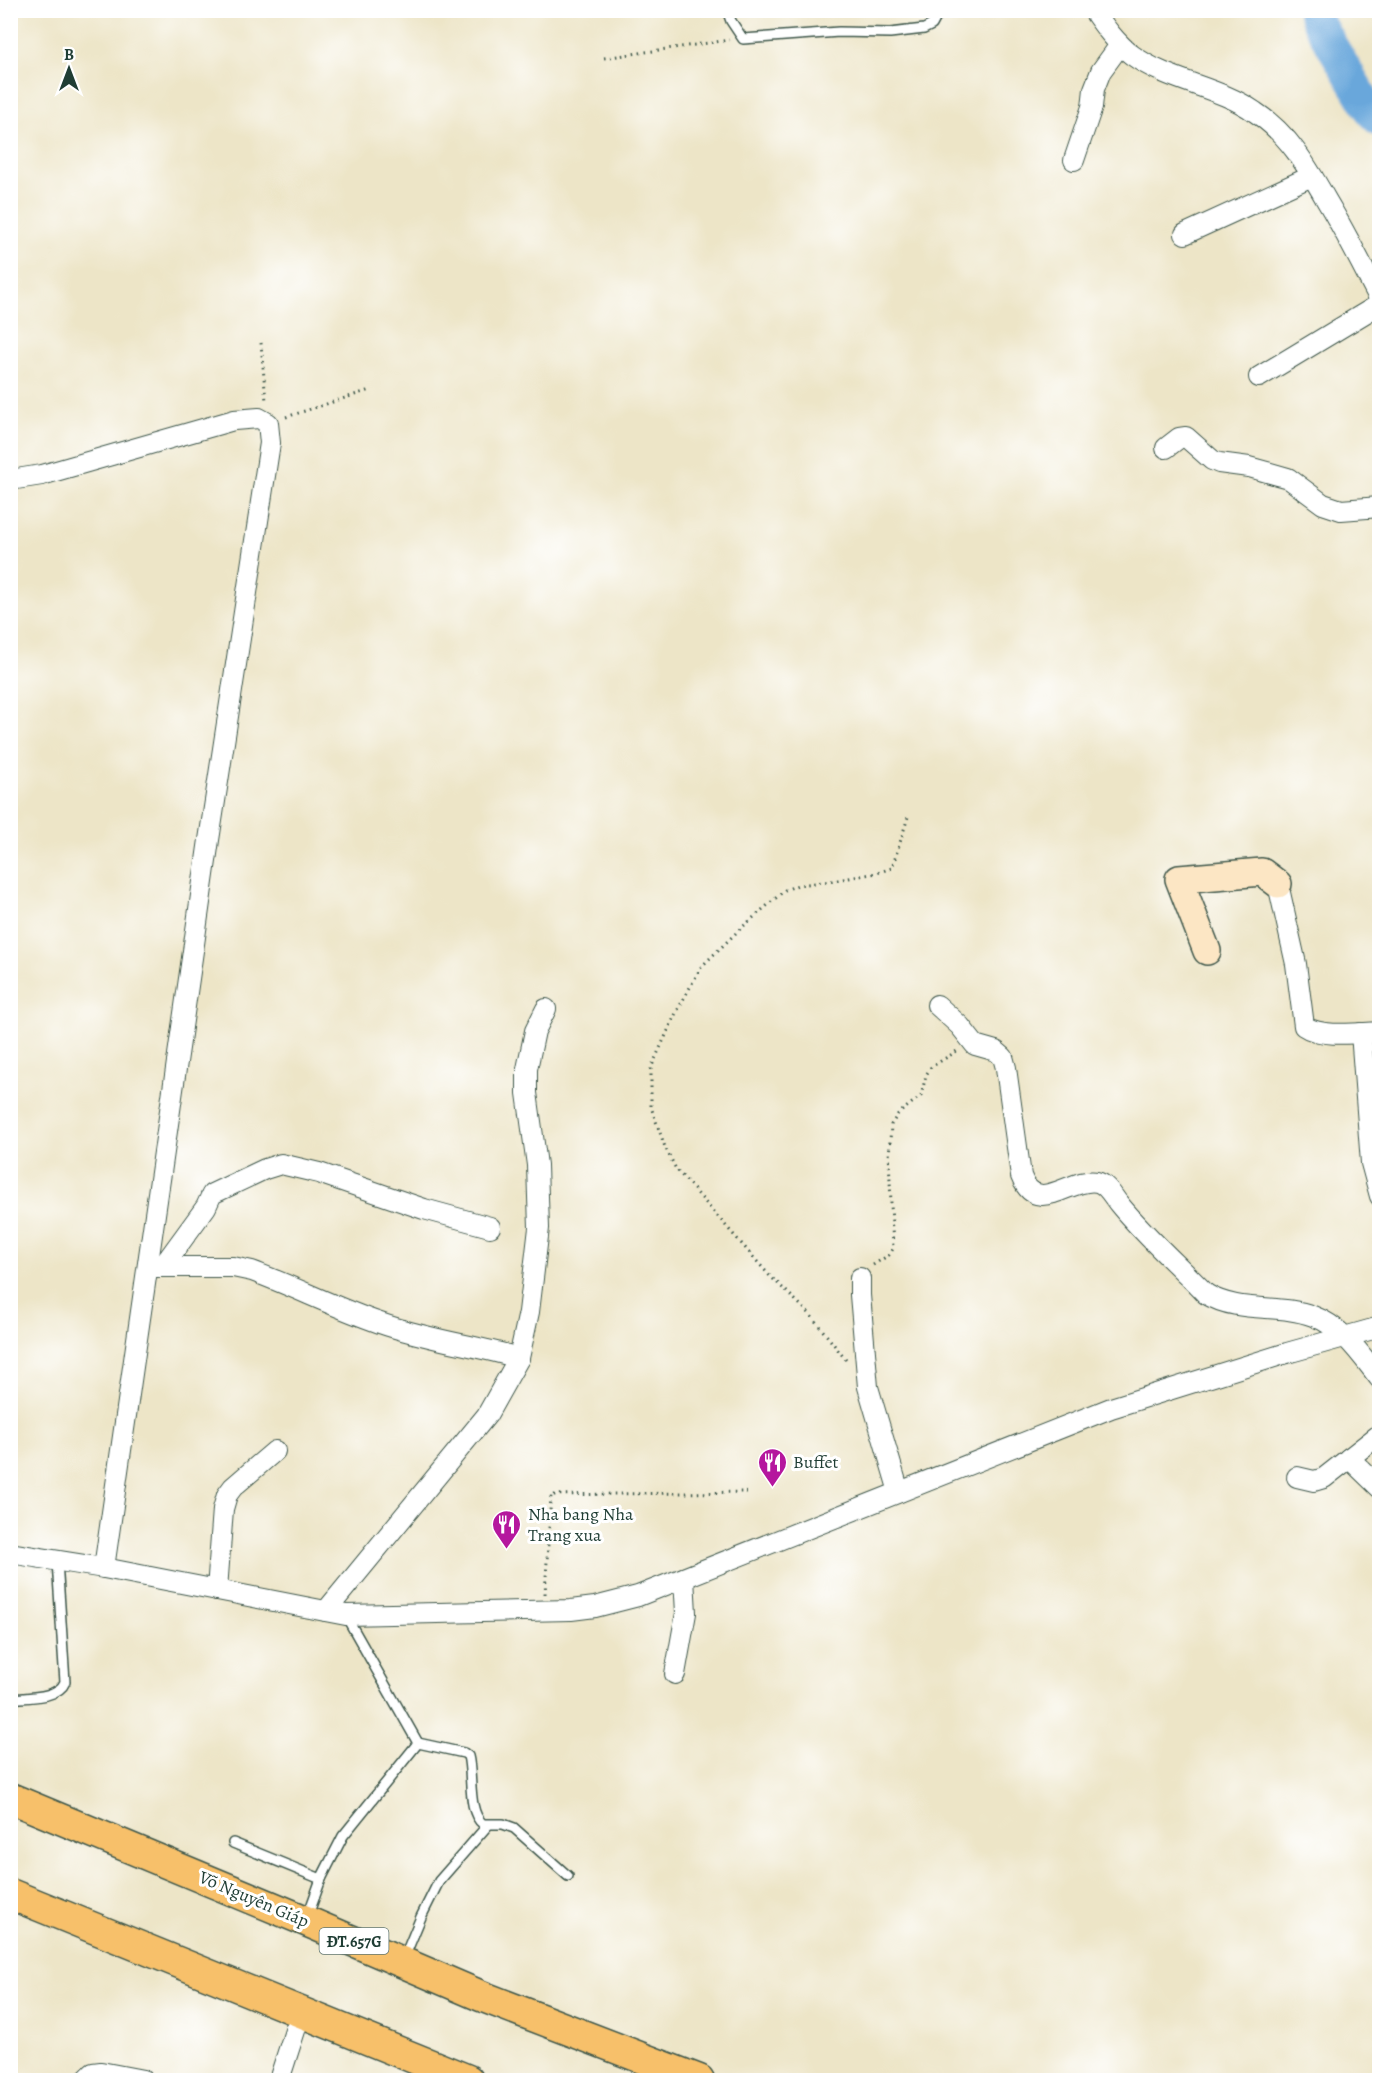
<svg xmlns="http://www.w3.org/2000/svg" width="1390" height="2091" viewBox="0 0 1390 2091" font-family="Alegreya,serif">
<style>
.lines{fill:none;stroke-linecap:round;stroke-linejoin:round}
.river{stroke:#69a7db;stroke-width:32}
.lane-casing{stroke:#3e564a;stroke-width:12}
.street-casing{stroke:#3e564a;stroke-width:22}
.secondary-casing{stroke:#3e564a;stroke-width:30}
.primary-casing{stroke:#3e564a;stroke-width:33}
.path{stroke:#3e564a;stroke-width:3;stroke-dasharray:1.5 4.5;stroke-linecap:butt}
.lane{stroke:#fff;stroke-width:9}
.street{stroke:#fff;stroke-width:20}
.secondary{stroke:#fce6c4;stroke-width:27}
.primary{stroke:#f7c06b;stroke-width:30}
.labels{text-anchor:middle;stroke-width:6;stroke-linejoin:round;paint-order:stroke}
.shield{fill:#fff;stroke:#627771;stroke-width:1.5}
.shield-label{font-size:16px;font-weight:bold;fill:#1f3d34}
.poi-label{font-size:18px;fill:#1f3d34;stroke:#fff;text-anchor:start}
.street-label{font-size:18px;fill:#1f3d34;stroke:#fff}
</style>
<rect width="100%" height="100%" fill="#fff"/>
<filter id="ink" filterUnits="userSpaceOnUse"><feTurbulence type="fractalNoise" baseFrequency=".0167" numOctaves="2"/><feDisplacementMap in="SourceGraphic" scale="12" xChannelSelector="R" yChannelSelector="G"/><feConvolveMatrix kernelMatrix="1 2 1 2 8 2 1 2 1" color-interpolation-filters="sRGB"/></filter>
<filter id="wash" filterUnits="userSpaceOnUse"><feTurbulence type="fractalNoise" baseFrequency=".008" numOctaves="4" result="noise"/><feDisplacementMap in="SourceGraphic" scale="24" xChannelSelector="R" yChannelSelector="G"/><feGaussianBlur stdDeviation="1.35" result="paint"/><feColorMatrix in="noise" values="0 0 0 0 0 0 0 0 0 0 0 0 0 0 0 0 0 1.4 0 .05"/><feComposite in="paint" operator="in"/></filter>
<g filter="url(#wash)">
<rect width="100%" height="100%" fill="#ede5c7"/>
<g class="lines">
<polyline class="river" points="1313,10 1320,26 1372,113 1380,121"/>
</g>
</g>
<g filter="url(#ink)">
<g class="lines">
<defs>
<g id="lane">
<polyline points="727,10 731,21 743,39 839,32 890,33 924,29 932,25 940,10"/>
<path d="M10,1699C27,1697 58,1699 65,1682L57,1561"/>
<path d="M418,1743L464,1753L468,1756C473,1774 467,1812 483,1824H503L514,1828L568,1876"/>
<polyline points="233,1843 321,1879"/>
<polyline points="307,1918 321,1879 343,1836 418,1743 346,1616"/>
<polyline points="404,1958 421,1917 439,1881 488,1825"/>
</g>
<g id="street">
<path d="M1093,10C1104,26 1116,43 1132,55C1169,82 1218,86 1255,112C1290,135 1308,168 1328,203C1347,235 1363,267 1380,300"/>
<polyline points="1074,160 1092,107 1094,89 1101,71 1120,45"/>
<polyline points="1185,234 1312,176"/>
<polyline points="1259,377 1380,304"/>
<polyline points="1166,448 1179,438 1186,437 1212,460 1219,463 1249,467 1288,478 1323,504 1341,510 1380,507"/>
<polyline points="10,480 42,475 234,420 259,418 268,423 270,443 209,840 104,1568"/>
<path d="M1278,884L1296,964L1304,1026C1321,1038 1358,1033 1380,1032"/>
<path d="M937,1005L960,1026L975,1045L996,1051L1003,1057L1006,1068L1021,1176C1037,1218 1071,1176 1097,1182C1107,1184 1113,1197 1119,1204C1145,1236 1177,1264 1206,1294C1239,1314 1279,1303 1313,1316C1343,1327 1361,1355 1380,1379"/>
<polyline points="1361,1033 1371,1163 1380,1196"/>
<polyline points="163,1266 206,1207 212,1194 265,1169 281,1164 319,1173 424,1209 490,1227"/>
<path d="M148,1267H233L252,1271C295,1287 336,1308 380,1323C425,1339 473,1345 519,1358"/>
<polyline points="860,1278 860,1295 868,1387 899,1492"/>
<polyline points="1349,1458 1380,1488"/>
<polyline points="1297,1477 1314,1481 1324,1478 1380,1434"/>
<polyline points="10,1553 104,1568 346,1615 571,1610 595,1607 638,1596 1111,1408 1287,1353 1380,1327"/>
<polyline points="217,1590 223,1509 227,1495 233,1487 275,1451"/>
<polyline points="326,1611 487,1415 519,1358 529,1312 539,1228 537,1165 527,1093 527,1069 535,1031 546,1009"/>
<polyline points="675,1674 686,1613 684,1578"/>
<polyline points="86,2080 93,2073 101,2072 143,2080"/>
<polyline points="279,2080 301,2012"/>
</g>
<polyline id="secondary" points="1207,951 1179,879 1262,872 1278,884"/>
<g id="primary">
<polyline points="10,1798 306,1921 481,1996 699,2080"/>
<polyline points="10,1894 468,2080"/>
</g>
</defs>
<use href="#lane" class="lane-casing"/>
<use href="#street" class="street-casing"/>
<use href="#secondary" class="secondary-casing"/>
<use href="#primary" class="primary-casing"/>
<g class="path">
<polyline points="604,58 729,40"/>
<polyline points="261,343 266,401"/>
<polyline points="286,417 370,390"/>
<polyline points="873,1265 889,1255 893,1249 889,1158 891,1125 898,1114 921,1096 926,1075 931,1067 957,1051"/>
<polyline points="846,1360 809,1313 769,1275 676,1169 665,1147 651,1107 651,1068 676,1013 701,967 738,931 785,890 798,885 832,881 877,873 892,868 908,817"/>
<polyline points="545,1594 551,1495 747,1492"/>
</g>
<use href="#lane" class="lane"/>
<use href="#street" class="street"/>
<use href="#secondary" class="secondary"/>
<use href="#primary" class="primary"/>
</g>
</g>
<defs>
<symbol id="restaurant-pin" viewBox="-11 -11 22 30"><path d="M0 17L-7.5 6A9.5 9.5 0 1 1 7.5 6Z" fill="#b5179e" stroke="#fff"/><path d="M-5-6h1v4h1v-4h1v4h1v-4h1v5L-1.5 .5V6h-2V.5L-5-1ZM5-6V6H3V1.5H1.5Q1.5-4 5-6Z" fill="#fff"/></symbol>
</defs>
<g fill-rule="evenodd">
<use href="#restaurant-pin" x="756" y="1446" width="33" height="45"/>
<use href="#restaurant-pin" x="490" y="1508" width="33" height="45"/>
</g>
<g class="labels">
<rect class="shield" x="319.5" y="1928" width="69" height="26" rx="4.5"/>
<g class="shield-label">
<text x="354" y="1947">ĐT.657G</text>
</g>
<g class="poi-label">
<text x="793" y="1468">Buffet</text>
<text x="528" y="1520">Nha bang Nha<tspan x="528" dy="21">Trang xua</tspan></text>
</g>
<g class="street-label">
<text transform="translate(254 1899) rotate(23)" y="6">Võ Nguyên Giáp</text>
</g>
</g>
<rect width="1390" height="2091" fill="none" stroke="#fff" stroke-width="36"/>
<g transform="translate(69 69)" stroke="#ffffff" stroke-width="4.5" paint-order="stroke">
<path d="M0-4.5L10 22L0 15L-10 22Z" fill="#1f3d34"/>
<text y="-9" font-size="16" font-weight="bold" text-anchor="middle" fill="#1f3d34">B</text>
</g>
</svg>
